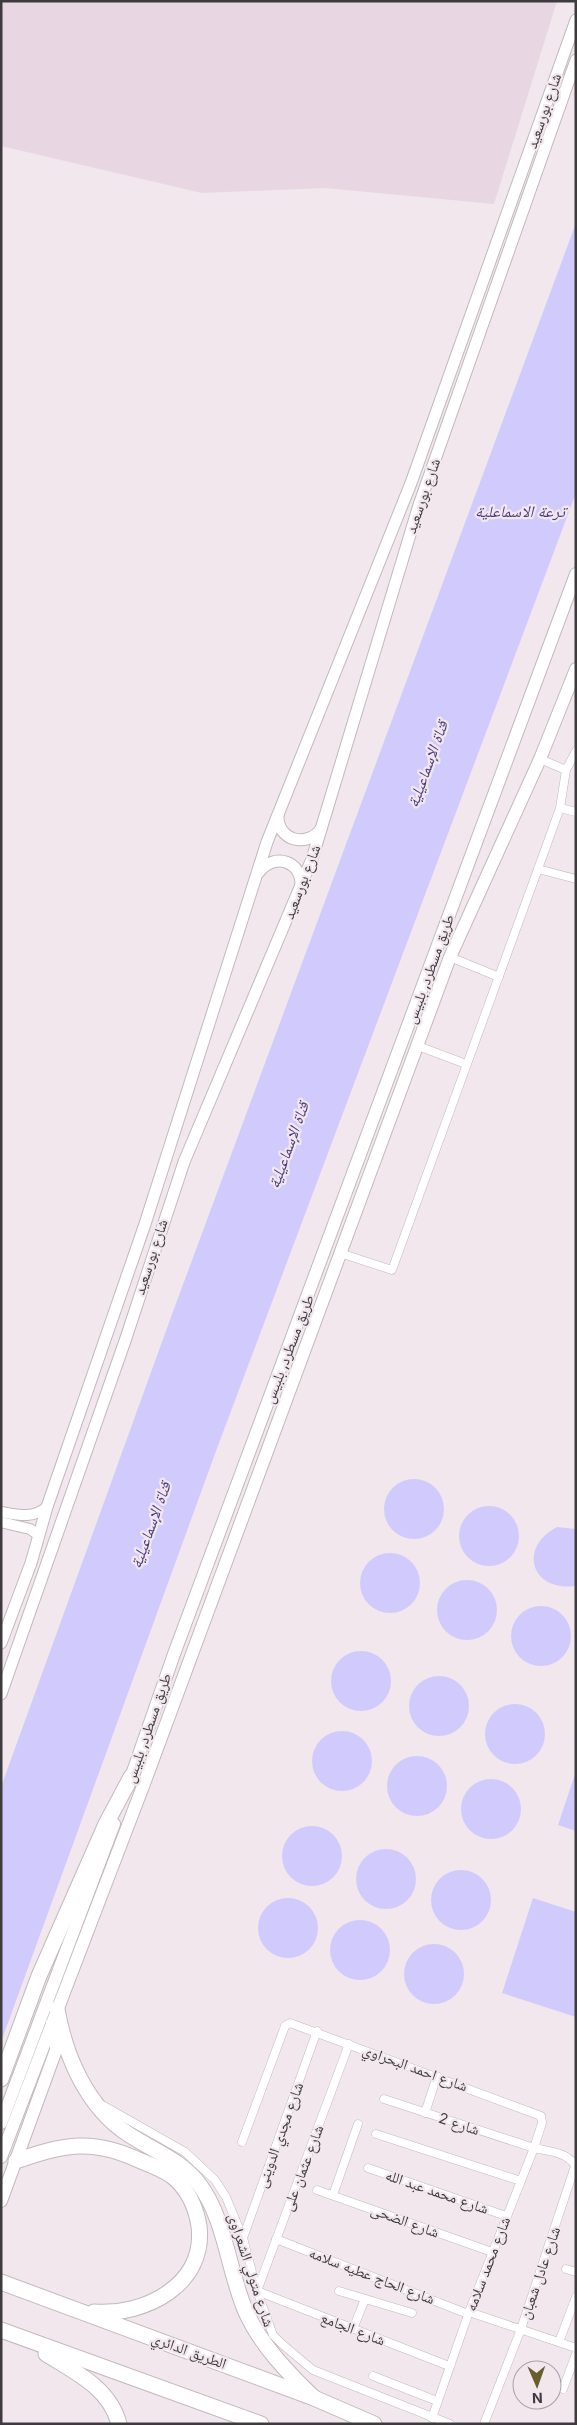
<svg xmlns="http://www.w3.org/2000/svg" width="577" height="2425" viewBox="0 0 577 2425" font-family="Inter,'Noto Naskh Arabic',sans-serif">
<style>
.built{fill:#e8d7e2}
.water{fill:#d1cbfd}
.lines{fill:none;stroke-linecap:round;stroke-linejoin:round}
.minor-casing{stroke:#c2b9bf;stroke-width:9}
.tertiary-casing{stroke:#c2b9bf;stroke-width:12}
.secondary-casing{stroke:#c2b9bf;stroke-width:13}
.primary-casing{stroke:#c2b9bf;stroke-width:14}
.motorway-casing{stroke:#c2b9bf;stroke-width:17}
.minor{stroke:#fff;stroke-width:8}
.tertiary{stroke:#fff;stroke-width:10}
.secondary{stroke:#fff;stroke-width:11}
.primary{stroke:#fff;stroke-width:12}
.motorway{stroke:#fff;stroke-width:15}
.labels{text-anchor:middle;stroke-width:4.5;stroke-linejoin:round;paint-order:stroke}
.street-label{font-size:15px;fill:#3e3b3d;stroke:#f1e7ed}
.water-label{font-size:16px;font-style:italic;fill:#493a81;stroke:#f1e7ed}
</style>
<rect width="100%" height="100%" fill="#f1e7ed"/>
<polygon class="built" points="1,1 557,1 494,204 325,188 202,193 1,146"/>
<g class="water">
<polygon points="576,223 576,493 216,1451 1,2042 1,1787 171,1317"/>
<circle cx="414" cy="1509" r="30"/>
<circle cx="489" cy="1536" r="30"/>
<path d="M557,1527L576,1529L575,1586C532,1592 517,1548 557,1527Z"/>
<circle cx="390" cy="1583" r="30"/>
<circle cx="467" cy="1610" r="30"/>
<circle cx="541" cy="1636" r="30"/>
<circle cx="361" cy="1681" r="30"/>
<circle cx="439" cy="1706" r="30"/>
<circle cx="515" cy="1734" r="30"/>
<circle cx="342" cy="1761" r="30"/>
<circle cx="417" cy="1786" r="30"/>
<polygon points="576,1771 576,1831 558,1825"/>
<circle cx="491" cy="1809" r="30"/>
<circle cx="312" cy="1856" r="30"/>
<circle cx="386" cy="1879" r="30"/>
<circle cx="461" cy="1900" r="30"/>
<circle cx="288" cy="1928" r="30"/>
<polygon points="533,1898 576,1912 576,2017 502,1993"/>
<circle cx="360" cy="1950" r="30"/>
<circle cx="434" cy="1974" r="30"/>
</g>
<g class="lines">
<defs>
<g id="minor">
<polyline points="540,759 566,770"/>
<polyline points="560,808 576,812"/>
<polyline points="538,869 576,879"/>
<polyline points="450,957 499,977"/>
<polyline points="418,1046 466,1064"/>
<polyline points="340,1253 392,1270 538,869 560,808 566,770 576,751"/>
<polyline points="349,2044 257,2291 449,2366"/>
<path d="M384,2099L534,2148C546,2151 569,2152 575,2166L521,2329L484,2424"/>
<polyline points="104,2106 185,2152 215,2180 226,2197 243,2238 257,2291 273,2335 282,2344 313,2370 450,2424"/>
<polyline points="425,2113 437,2076"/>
<polyline points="376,2134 521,2181"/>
<polyline points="242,2142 285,2026 290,2023 541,2116 542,2123 534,2148 469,2312 432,2418"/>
<polyline points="368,2168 506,2216"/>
<polyline points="317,2190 492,2252"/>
<polyline points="333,2195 358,2124"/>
<polyline points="243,2238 317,2031"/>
<polyline points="276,2239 468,2314"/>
<polyline points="566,2269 576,2272"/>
<polyline points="339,2291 412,2313"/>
<polyline points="469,2312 576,2348"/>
<polyline points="353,2329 365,2299"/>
<polyline points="559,2342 576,2297"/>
<polyline points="373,2376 437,2401"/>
<polyline points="563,2389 576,2354"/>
</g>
<g id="tertiary">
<path d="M1,1512C18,1515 33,1519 47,1507"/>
<polyline points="1,1522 30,1529 39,1535"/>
</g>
<g id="secondary">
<path d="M278,815C277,841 307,848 321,829"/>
<path d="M259,872C274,852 303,861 301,887"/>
<polyline points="1,1643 31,1563 47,1507 145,1224 267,842 411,483 576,20"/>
<polyline points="1,1694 126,1338 184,1162 312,859 419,505 576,60"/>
</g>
<g id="primary">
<polyline points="128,1786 174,1654 576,574"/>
<polyline points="1,2123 114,1824"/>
<polyline points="1,2157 145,1781 450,957 540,759 576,669"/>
<polyline points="1,2201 56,2050 56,2036 52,2023"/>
</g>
<g id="motorway">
<path d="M57,2009C65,2056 87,2107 128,2134C152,2150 181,2160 199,2184C226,2220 228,2271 246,2312C261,2345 288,2373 314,2398"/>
<polyline points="1,2079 39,1976 106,1824 131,1777"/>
<path d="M16,2161C36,2154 57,2147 79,2146C101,2145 122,2152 141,2161C151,2165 164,2170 172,2176C187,2188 196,2207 199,2226C206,2284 146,2316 94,2312"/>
<polyline points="1,2282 314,2398 374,2424"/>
<polyline points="1,2330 261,2424"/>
<path d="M46,2354C75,2372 110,2388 119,2424"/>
</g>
</defs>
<use href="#minor" class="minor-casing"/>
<use href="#tertiary" class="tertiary-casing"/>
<use href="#secondary" class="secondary-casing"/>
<use href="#primary" class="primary-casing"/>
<use href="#motorway" class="motorway-casing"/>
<use href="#minor" class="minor"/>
<use href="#tertiary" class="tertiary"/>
<use href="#secondary" class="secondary"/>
<use href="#primary" class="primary"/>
<use href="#motorway" class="motorway"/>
</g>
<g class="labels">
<g class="street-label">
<text transform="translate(544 111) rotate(-71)" y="5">شارع بورسعيد</text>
<text transform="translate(423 496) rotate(-71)" y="5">شارع بورسعيد</text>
<text transform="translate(302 882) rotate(-69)" y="5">شارع بورسعيد</text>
<text transform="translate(430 969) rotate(-70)" y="5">طريق مسطرد, بلبيس</text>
<text transform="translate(151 1257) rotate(-72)" y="5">شارع بورسعيد</text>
<text transform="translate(289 1349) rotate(-69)" y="5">طريق مسطرد, بلبيس</text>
<text transform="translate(148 1728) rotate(-71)" y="5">طريق مسطرد, بلبيس</text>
<text transform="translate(415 2068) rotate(20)" y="5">شارع احمد البحراوي</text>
<text transform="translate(459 2124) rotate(18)" y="5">شارع 2</text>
<text transform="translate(280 2135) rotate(-70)" y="5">شارع مجدي الدوينى</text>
<text transform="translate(303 2168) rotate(-69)" y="5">شارع عثمان على</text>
<text transform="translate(437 2192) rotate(19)" y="5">شارع محمد عبد الله</text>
<text transform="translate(405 2221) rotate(20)" y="5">شارع الضحى</text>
<text transform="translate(488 2264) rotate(-69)" y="5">شارع محمد سلامه</text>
<text transform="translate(251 2270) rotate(72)" y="5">شارع متولي الشعراوى</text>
<text transform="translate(540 2273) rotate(-71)" y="5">شارع عادل شعبان</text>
<text transform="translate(372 2276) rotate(21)" y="5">شارع الحاج عطيه سلامه</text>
<text transform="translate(353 2329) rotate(21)" y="5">شارع الجامع</text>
<text transform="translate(189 2351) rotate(20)" y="5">الطريق الدائري</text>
</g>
<g class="water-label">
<text x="520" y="517">ترعة الاسماعلية</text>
<text transform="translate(427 764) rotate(-70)" y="6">قناة الإسماعيلية</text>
<text transform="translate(288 1145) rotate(-70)" y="6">قناة الإسماعيلية</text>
<text transform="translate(150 1525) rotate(-70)" y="6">قناة الإسماعيلية</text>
</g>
</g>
<rect width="577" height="2425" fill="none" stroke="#3e3b3d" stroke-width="5"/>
<g transform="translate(537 2385) rotate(178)"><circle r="24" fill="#f1e7ed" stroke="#a9a2a7"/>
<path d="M0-4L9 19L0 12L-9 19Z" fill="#665e2b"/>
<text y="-8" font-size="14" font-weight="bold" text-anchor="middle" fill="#3e3b3d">N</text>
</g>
</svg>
